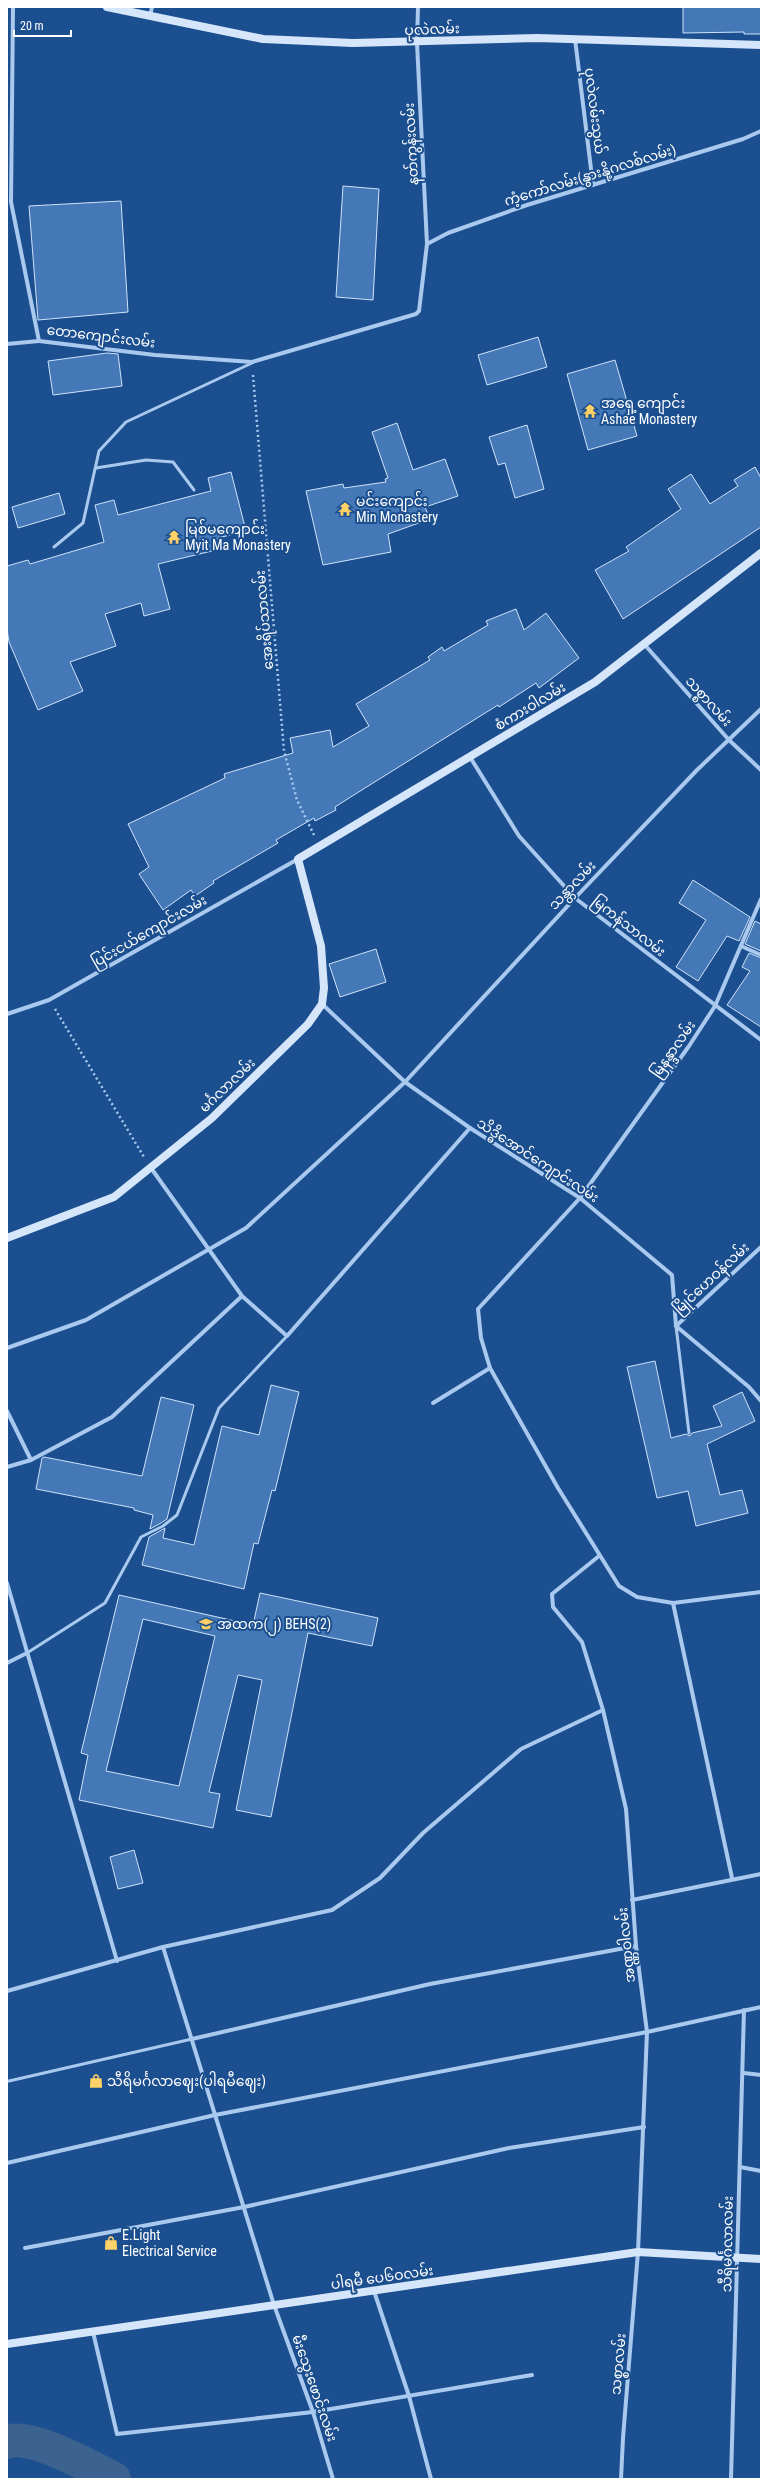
<svg xmlns="http://www.w3.org/2000/svg" width="768" height="2486" viewBox="0 0 768 2486" font-family="'Roboto Condensed','Noto Sans Myanmar',sans-serif">
<style>
.lines{fill:none;stroke-linecap:round;stroke-linejoin:round}
.river{stroke:#3c6290;stroke-width:34}
.building{fill:#4478b7;stroke:#cfe3fa;fill-rule:evenodd}
.path{stroke:#a9c9ee;stroke-width:2.5;stroke-dasharray:2 3;stroke-linecap:butt}
.lane{stroke:#a9c9ee;stroke-width:3}
.street{stroke:#a9c9ee;stroke-width:4}
.secondary{stroke:#d6e6fa;stroke-width:8}
.labels{text-anchor:middle;stroke-width:4;stroke-linejoin:round;paint-order:stroke}
.street-label{font-size:14px;fill:#fff;stroke:#1b4f8f}
.poi-label{font-size:14px;fill:#fff;stroke:#1b4f8f;text-anchor:start}
</style>
<rect width="100%" height="100%" fill="#1b4f8f"/>
<g class="lines">
<path class="river" d="M7,2442C28,2432 93,2468 114,2479"/>
</g>
<g class="building">
<polygon points="683,7 761,7 761,34 744,34 744,32 683,33"/>
<polygon points="343,186 379,189 373,300 336,297"/>
<polygon points="121,201 128,312 38,320 29,206"/>
<polygon points="538,337 547,367 487,385 478,355"/>
<polygon points="107,353 118,354 122,386 53,395 48,361"/>
<polygon points="615,360 637,436 588,450 567,374"/>
<polygon points="397,423 413,470 445,459 458,496 425,507 430,519 388,534 391,552 323,565 306,491 343,484 344,488 386,482 385,479 388,478 372,432"/>
<polygon points="527,425 544,489 515,498 505,463 498,465 489,437"/>
<polygon points="755,467 761,478 761,527 623,619 595,570 629,551 626,547 681,509 668,489 691,474 710,504 738,486 734,480"/>
<polygon points="231,472 246,531 218,538 220,549 158,564 170,609 144,616 141,603 105,614 116,646 70,662 83,691 38,710 9,642 7,629 7,566 28,560 30,564 104,542 95,505 114,500 118,515 211,491 208,478"/>
<polygon points="59,493 65,514 18,528 12,507"/>
<polygon points="516,609 524,630 546,613 579,658 539,688 536,683 499,707 498,705 357,793 335,807 336,810 315,821 314,818 276,840 278,843 213,881 214,883 195,896 191,890 163,910 139,874 149,867 128,824 225,778 224,774 293,753 290,738 330,730 333,747 369,726 356,704 430,660 428,657 442,647 444,651 488,625 486,621"/>
<polygon points="693,880 750,917 739,941 727,936 698,981 676,967 706,920 679,903"/>
<polygon points="755,921 761,924 761,951 745,944"/>
<polygon points="376,949 386,982 340,997 329,964"/>
<polygon points="749,953 761,958 761,1027 727,1005 750,971 742,967"/>
<polygon points="655,1361 671,1438 686,1434 690,1436 692,1433 722,1426 713,1406 742,1392 755,1421 707,1444 720,1495 742,1490 748,1513 696,1526 688,1491 657,1498 627,1367"/>
<polygon points="271,1385 299,1392 275,1491 272,1490 258,1544 254,1543 244,1589 142,1565 149,1537 165,1528 163,1538 194,1545 222,1426 259,1435"/>
<polygon points="161,1397 194,1405 167,1519 161,1523 150,1529 153,1515 134,1510 134,1508 36,1489 42,1458 44,1457 142,1476"/>
<path d="M260,1593L378,1618L372,1646L308,1633L271,1817L236,1810L262,1680L238,1675L209,1792L220,1794L213,1828L79,1800L88,1755L81,1753L119,1595L253,1625ZM143,1619L215,1636L179,1786L106,1771Z"/>
<polygon points="134,1850 143,1883 118,1889 110,1857"/>
</g>
<g class="lines">
<g class="path">
<polyline points="253,375 284,751 297,800 314,835"/>
<polyline points="55,1009 144,1157"/>
</g>
<g class="lane">
<polyline points="96,468 146,460 173,462 194,490"/>
<polyline points="54,547 83,523 99,451 126,422 252,363"/>
<polyline points="676,1326 689,1433"/>
<polyline points="27,1653 105,1603 141,1537 163,1526 177,1515 219,1408 287,1336"/>
<polyline points="9,2081 192,2039"/>
</g>
<g class="street">
<polyline points="13,7 11,202 39,341 155,355 252,362 416,314 419,311 427,244 417,43 418,7"/>
<polyline points="150,16 152,7"/>
<polyline points="575,39 593,185"/>
<polyline points="427,244 448,233 527,205 743,139 761,131"/>
<polyline points="7,344 39,341"/>
<polyline points="644,644 729,740 761,770"/>
<polyline points="470,757 519,836 575,898 761,1040"/>
<polyline points="761,899 715,1006 689,1046 580,1198 478,1309 481,1338 490,1368 558,1488 619,1586 637,1597 673,1603 761,1592"/>
<polyline points="741,946 761,955"/>
<polyline points="322,1004 405,1082 470,1128 580,1198 672,1275 676,1326 749,1387 761,1401"/>
<polyline points="7,1014 49,1000 298,859"/>
<polyline points="151,1168 242,1296 287,1336 470,1128"/>
<polyline points="676,1326 761,1247"/>
<polyline points="7,1348 86,1320 246,1228 405,1082 575,898 697,770 761,709"/>
<polyline points="433,1403 490,1368"/>
<polyline points="7,1411 31,1460"/>
<polyline points="7,1467 31,1460 112,1417 242,1296"/>
<polyline points="599,1556 552,1594 553,1607 582,1642 603,1710 626,1809 636,1946 647,2032 638,2252 623,2438 621,2479"/>
<polyline points="7,1583 117,1961"/>
<polyline points="673,1603 732,1878"/>
<polyline points="7,1663 27,1653"/>
<polyline points="632,1900 761,1874"/>
<polyline points="163,1947 274,2305 313,2412 333,2479"/>
<polyline points="7,1991 163,1947 332,1910 380,1878 423,1833 521,1749 603,1710"/>
<polyline points="192,2039 430,1984 636,1946"/>
<polyline points="744,2073 761,2075"/>
<polyline points="7,2163 215,2115 647,2032 761,2007"/>
<polyline points="740,2167 761,2171"/>
<polyline points="25,2248 244,2207 509,2148 644,2127"/>
<polyline points="374,2291 409,2396 431,2479"/>
<polyline points="93,2332 117,2434 313,2412 532,2375"/>
<polyline points="731,2479 744,2010"/>
</g>
<g class="secondary">
<polyline points="107,7 263,39 353,43 537,38 761,45"/>
<polyline points="7,1238 114,1197 212,1118 308,1024 322,1004 324,988 321,946 298,859 595,682 761,553"/>
<polyline points="7,2344 638,2252 761,2259"/>
</g>
</g>
<defs>
<symbol id="temple-bare" viewBox="-9 -9 18 18"><path d="M0-6L5-2H3V0L6.5 2.5H4V6H1.5V3h-3V6H-4V2.5H-6.5L-3 0V-2H-5Z" fill="#ffd166" stroke="#1b4f8f" stroke-width="2.5" paint-order="stroke"/></symbol>
<symbol id="school-bare" viewBox="-9 -9 18 18"><path d="M0-5L7-2L0 1L-7-2ZM-4 1L0 2.5L4 1V4Q0 6-4 4Z" fill="#ffd166" stroke="#1b4f8f" stroke-width="2.5" paint-order="stroke"/></symbol>
<symbol id="shop-bare" viewBox="-9 -9 18 18"><path d="M-5-2.5h2.3a2.7 3.5 0 0 1 5.4 0H5L5.5 6h-11ZM-1.5-2.5h3a1.5 2.3 0 0 0-3 0Z" fill="#ffd166" stroke="#1b4f8f" stroke-width="2.5" paint-order="stroke"/></symbol>
</defs>
<g fill-rule="evenodd">
<use href="#temple-bare" x="580" y="401" width="20" height="20"/>
<use href="#temple-bare" x="335" y="499" width="20" height="20"/>
<use href="#temple-bare" x="164" y="527" width="20" height="20"/>
<use href="#school-bare" x="196" y="1614" width="20" height="20"/>
<use href="#shop-bare" x="86" y="2071" width="20" height="20"/>
<use href="#shop-bare" x="101" y="2233" width="20" height="20"/>
</g>
<g class="labels">
<g class="street-label">
<text transform="translate(432 29) rotate(-2)" y="5">ပုလဲလမ်း</text>
<text transform="translate(595 111) rotate(83)" y="5">ပုလဲလမ်းသွယ်</text>
<text transform="translate(411 144) rotate(-93)" y="5">နတ်ကွန်းလမ်း</text>
<text transform="translate(590 175) rotate(-17)" y="5">ကံ့ကော်လမ်း(နွားနို့ဂလစ်လမ်း)</text>
<text transform="translate(101 336) rotate(7)" y="5">တောကျောင်းလမ်း</text>
<text transform="translate(264 620) rotate(-95)" y="5">အေးရိပ်သာလမ်း</text>
<text transform="translate(709 701) rotate(48)" y="5">သစ္စာလမ်း</text>
<text transform="translate(530 706) rotate(-31)" y="5">စံကားဝါလမ်း</text>
<text transform="translate(572 885) rotate(-47)" y="5">သန္တာလမ်း</text>
<text transform="translate(629 926) rotate(38)" y="5">မြကန်သာလမ်း</text>
<text transform="translate(149 931) rotate(-30)" y="5">ပြင်းငယ်ကျောင်းလမ်း</text>
<text transform="translate(673 1049) rotate(-55)" y="5">မြနန္ဒာလမ်း</text>
<text transform="translate(227 1085) rotate(-44)" y="5">မင်္ဂလာလမ်း</text>
<text transform="translate(538 1160) rotate(33)" y="5">သိဒ္ဓိအောင်ကျောင်းလမ်း</text>
<text transform="translate(711 1278) rotate(-43)" y="5">မြိုင်ဟေဝန်လမ်း</text>
<text transform="translate(626 1945) rotate(-96)" y="5">အဏ္ဏဝါလမ်း</text>
<text transform="translate(727 2244) rotate(-89)" y="5">သီရိမင်္ဂလာလမ်း</text>
<text transform="translate(382 2277) rotate(-8)" y="5">ပါရမီ ပေ၆ဝလမ်း</text>
<text transform="translate(618 2364) rotate(-85)" y="5">သစ္စာလမ်း</text>
<text transform="translate(315 2388) rotate(71)" y="5">မီးသွေးဖောင်းလမ်း</text>
</g>
<g class="poi-label">
<text x="601" y="408">အရှေ့ကျောင်း<tspan x="601" dy="16">Ashae Monastery</tspan></text>
<text x="356" y="506">မင်းကျောင်း<tspan x="356" dy="16">Min Monastery</tspan></text>
<text x="185" y="534">မြစ်မကျောင်း<tspan x="185" dy="16">Myit Ma Monastery</tspan></text>
<text x="217" y="1629">အထက(၂) BEHS(2)</text>
<text x="107" y="2086">သီရိမင်္ဂလာဈေး(ပါရမီဈေး)</text>
<text x="122" y="2240">E.Light<tspan x="122" dy="16">Electrical Service</tspan></text>
</g>
</g>
<rect width="768" height="2486" fill="none" stroke="#ffffff" stroke-width="16"/>
<path d="M14 30v6h57v-6" fill="none" stroke="#ffffff" stroke-width="2"/>
<text x="20" y="30" font-size="12" fill="#ffffff" stroke="#1b4f8f" stroke-width="3" paint-order="stroke">20 m</text>
</svg>
